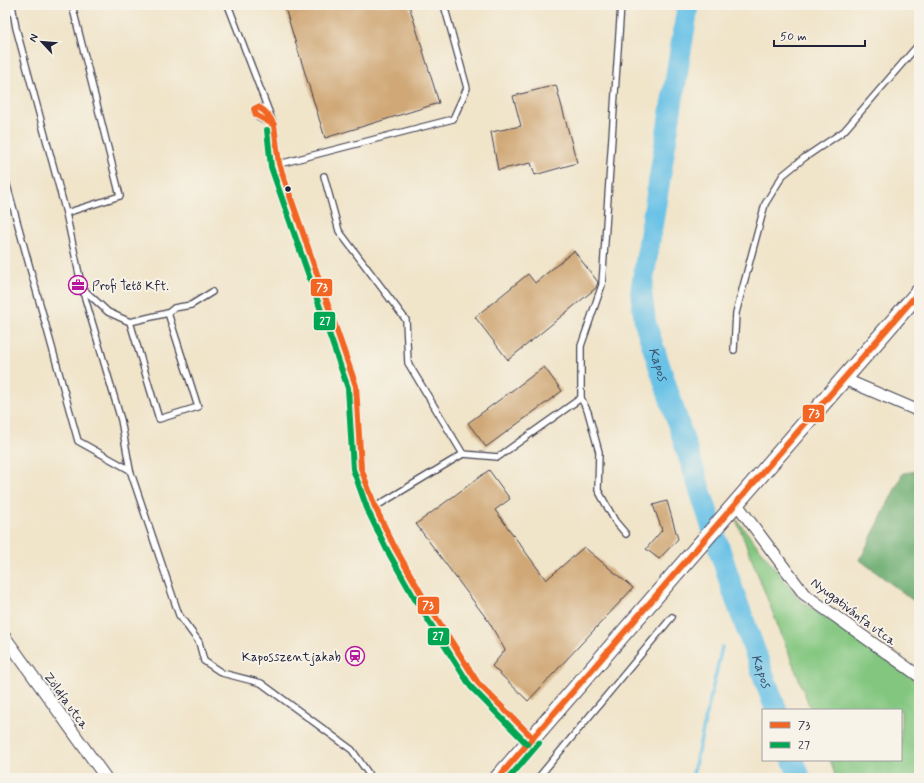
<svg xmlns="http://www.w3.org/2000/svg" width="924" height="783" viewBox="0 0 924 783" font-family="Mynerve,sans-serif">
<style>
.green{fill:#82c67f;stroke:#52745d}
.forest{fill:#69ab6e;stroke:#466654}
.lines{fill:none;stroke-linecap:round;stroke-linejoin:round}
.stream{stroke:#6ac2e7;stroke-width:3.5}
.river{stroke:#6ac2e7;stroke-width:22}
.building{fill:#d0a877}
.lane-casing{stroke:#413f50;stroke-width:8}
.street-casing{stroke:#413f50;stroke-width:13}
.secondary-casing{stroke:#413f50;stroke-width:18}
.lane{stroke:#fff;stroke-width:5.5}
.street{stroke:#fff;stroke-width:11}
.secondary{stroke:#fff;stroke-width:16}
.bus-1-casing{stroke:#f7f3e8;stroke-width:9}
.bus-2-casing{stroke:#f7f3e8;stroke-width:9}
.bus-1{stroke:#f26522;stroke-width:6}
.bus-2{stroke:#00a651;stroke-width:6}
.bus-dot{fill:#22223b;stroke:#f7f3e8;stroke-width:1.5}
.labels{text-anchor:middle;stroke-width:4;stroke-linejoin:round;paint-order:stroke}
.poi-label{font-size:13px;fill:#22223b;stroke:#f7f3e8;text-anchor:start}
.street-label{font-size:13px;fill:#22223b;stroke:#f7f3e8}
.water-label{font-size:14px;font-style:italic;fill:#38526f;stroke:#f7f3e8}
.line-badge{stroke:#f7f3e8;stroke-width:1.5}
.badge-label{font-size:11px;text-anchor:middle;font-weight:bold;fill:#fff}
</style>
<rect width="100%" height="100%" fill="#f7f3e8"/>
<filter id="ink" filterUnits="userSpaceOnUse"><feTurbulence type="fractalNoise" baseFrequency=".025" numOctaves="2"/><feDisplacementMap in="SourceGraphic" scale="8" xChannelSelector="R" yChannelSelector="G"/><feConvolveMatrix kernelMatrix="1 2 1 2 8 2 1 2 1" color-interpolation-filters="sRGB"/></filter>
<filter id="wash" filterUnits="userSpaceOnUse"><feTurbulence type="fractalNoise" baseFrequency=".012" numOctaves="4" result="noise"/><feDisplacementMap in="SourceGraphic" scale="16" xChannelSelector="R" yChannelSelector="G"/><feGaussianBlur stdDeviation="0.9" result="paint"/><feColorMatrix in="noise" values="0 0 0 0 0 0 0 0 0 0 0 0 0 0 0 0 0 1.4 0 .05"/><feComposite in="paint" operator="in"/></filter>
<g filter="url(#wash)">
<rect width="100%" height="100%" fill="#f0e4c9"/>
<polygon class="green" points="736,519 800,600 919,683 919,778 836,778 830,760 901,760 901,710 811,710"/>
<polygon class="forest" points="919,471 919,605 860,560 903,473"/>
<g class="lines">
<polyline class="stream" points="692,778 722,647"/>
<g class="river">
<path id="s1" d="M688,5L641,292L645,322L733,591L776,710"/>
<polyline points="793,760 800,778"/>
</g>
</g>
<g id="blocks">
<g class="building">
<polygon points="284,5 409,5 439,103 325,138"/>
<polygon points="556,85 577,163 535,175 531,163 498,170 491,132 521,126 513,96"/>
<polygon points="574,251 598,282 596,288 508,360 475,317 528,274 535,283"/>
<polygon points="544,367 562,391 486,447 468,423"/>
<polygon points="489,470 510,499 495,510 546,580 584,547 633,588 528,701 492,666 505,650 489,622 416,524"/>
<polygon points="667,501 678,539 659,559 646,549 662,530 653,505"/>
</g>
</g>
</g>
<g filter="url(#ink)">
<use href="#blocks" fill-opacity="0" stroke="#413f50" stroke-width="1"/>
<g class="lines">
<defs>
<g id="lane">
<polyline points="12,5 16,28 66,213 82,288 121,420 130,470"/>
<polyline points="228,5 274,125 279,164 356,386 361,468 375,507 394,546 423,597 478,683 532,737"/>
<path d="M268,113L265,109L258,107L254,109C254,119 266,120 274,125"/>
<polyline points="279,164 453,119 467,88 444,5"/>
<polyline points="324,176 339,231 406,320 408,363 463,454 375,507"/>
<polyline points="5,178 78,441 130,470 179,615 199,642 204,661 222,673 261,683 352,750 368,773 369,778"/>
<polyline points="66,213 120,196 72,5"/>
<polyline points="82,288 108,312 130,322 159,419 198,407 168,313 130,322"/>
<polyline points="168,313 174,308 191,305 212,292"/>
<polyline points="734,350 736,313 765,204 783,175 804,158 844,131 919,44"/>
<polyline points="581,398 588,412 599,452 598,490 615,521 626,534"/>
<polyline points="463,454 498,457 581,398 581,346 602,285 621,5"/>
<polyline points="538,778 672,617"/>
</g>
<g id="street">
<polyline points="844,379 919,411"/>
<polyline points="736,503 804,594 919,676"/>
<polyline points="5,637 106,778"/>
</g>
<polyline id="secondary" points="498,778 919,292"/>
</defs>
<use href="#lane" class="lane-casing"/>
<use href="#street" class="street-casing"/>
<use href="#secondary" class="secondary-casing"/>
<use href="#lane" class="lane"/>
<use href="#street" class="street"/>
<use href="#secondary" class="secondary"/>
<defs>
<g id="bus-1">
<path d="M258,107C266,111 270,116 274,125L256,115L254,109Z"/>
<polyline points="274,125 279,164 356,386 361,468 375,507 394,546 423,597 478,683 533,738"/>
<polyline points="498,778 919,292"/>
</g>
<g id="bus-2">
<polyline points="267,130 271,167 348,388 353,469 368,511 387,550 416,601 471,687 527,744"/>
<polyline points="509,778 539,743"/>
</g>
</defs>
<use href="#bus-1" class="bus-1-casing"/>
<use href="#bus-2" class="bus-2-casing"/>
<use href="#bus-1" class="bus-1"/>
<use href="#bus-2" class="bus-2"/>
</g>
</g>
<defs>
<symbol id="office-ring" viewBox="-11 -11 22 22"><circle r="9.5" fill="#f7f3e8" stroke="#b5179e" stroke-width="1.5"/><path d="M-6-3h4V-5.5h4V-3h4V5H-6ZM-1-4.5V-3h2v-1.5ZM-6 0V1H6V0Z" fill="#b5179e"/></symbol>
<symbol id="station-ring" viewBox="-11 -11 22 22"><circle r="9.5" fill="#f7f3e8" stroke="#b5179e" stroke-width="1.5"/><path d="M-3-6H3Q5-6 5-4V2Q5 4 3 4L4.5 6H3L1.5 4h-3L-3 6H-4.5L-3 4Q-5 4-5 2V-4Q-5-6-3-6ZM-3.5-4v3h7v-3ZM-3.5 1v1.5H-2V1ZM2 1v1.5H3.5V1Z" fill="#b5179e"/></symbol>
</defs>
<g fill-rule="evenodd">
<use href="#office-ring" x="67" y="274" width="22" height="22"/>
<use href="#station-ring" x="344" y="645" width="22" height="22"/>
</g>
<circle class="bus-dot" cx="288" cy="189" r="3.5"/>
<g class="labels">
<g class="poi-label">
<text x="92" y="290">Profi Tető Kft.</text>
<text x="341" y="661" text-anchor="end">Kaposszentjakab</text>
</g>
<g class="street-label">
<text transform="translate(854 611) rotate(37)" y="5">Nyugativánfa utca</text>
<text transform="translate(67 700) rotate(54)" y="5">Zöldfa utca</text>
</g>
<g class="water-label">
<text dy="5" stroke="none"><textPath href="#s1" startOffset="365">Kapos</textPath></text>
<text dy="5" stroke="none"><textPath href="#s1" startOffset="689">Kapos</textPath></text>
</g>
</g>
<g class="line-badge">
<rect x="310" y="278" width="23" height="19" rx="4" fill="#f26522"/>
<rect x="313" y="311" width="23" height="20" rx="4" fill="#00a651"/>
<rect x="802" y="404" width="23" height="19" rx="4" fill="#f26522"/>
<rect x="417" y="596" width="23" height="19" rx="4" fill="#f26522"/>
<rect x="427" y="627" width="23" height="19" rx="4" fill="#00a651"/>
</g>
<g class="badge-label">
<text x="322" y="291">73</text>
<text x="325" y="325">27</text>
<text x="814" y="417">73</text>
<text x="428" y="609">73</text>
<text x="438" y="640">27</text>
</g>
<rect width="924" height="783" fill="none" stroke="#f7f3e8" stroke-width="20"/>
<rect x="762" y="709" width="140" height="52" fill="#f7f3e8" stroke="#a29fa3"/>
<rect x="770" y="722" width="20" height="6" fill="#f26522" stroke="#a29fa3"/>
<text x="798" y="729" font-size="12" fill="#22223b">73</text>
<rect x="770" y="742" width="20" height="6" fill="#00a651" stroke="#a29fa3"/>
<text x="798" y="749" font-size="12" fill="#22223b">27</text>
<g transform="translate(42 42) rotate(296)" stroke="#f7f3e8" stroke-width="3" paint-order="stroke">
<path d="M0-3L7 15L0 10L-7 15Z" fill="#22223b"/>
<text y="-6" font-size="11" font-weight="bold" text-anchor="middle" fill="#22223b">N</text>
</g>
<path d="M774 40v6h91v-6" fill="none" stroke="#22223b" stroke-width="2"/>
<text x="780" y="40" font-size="12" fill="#22223b" stroke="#f7f3e8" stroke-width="3" paint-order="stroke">50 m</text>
</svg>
